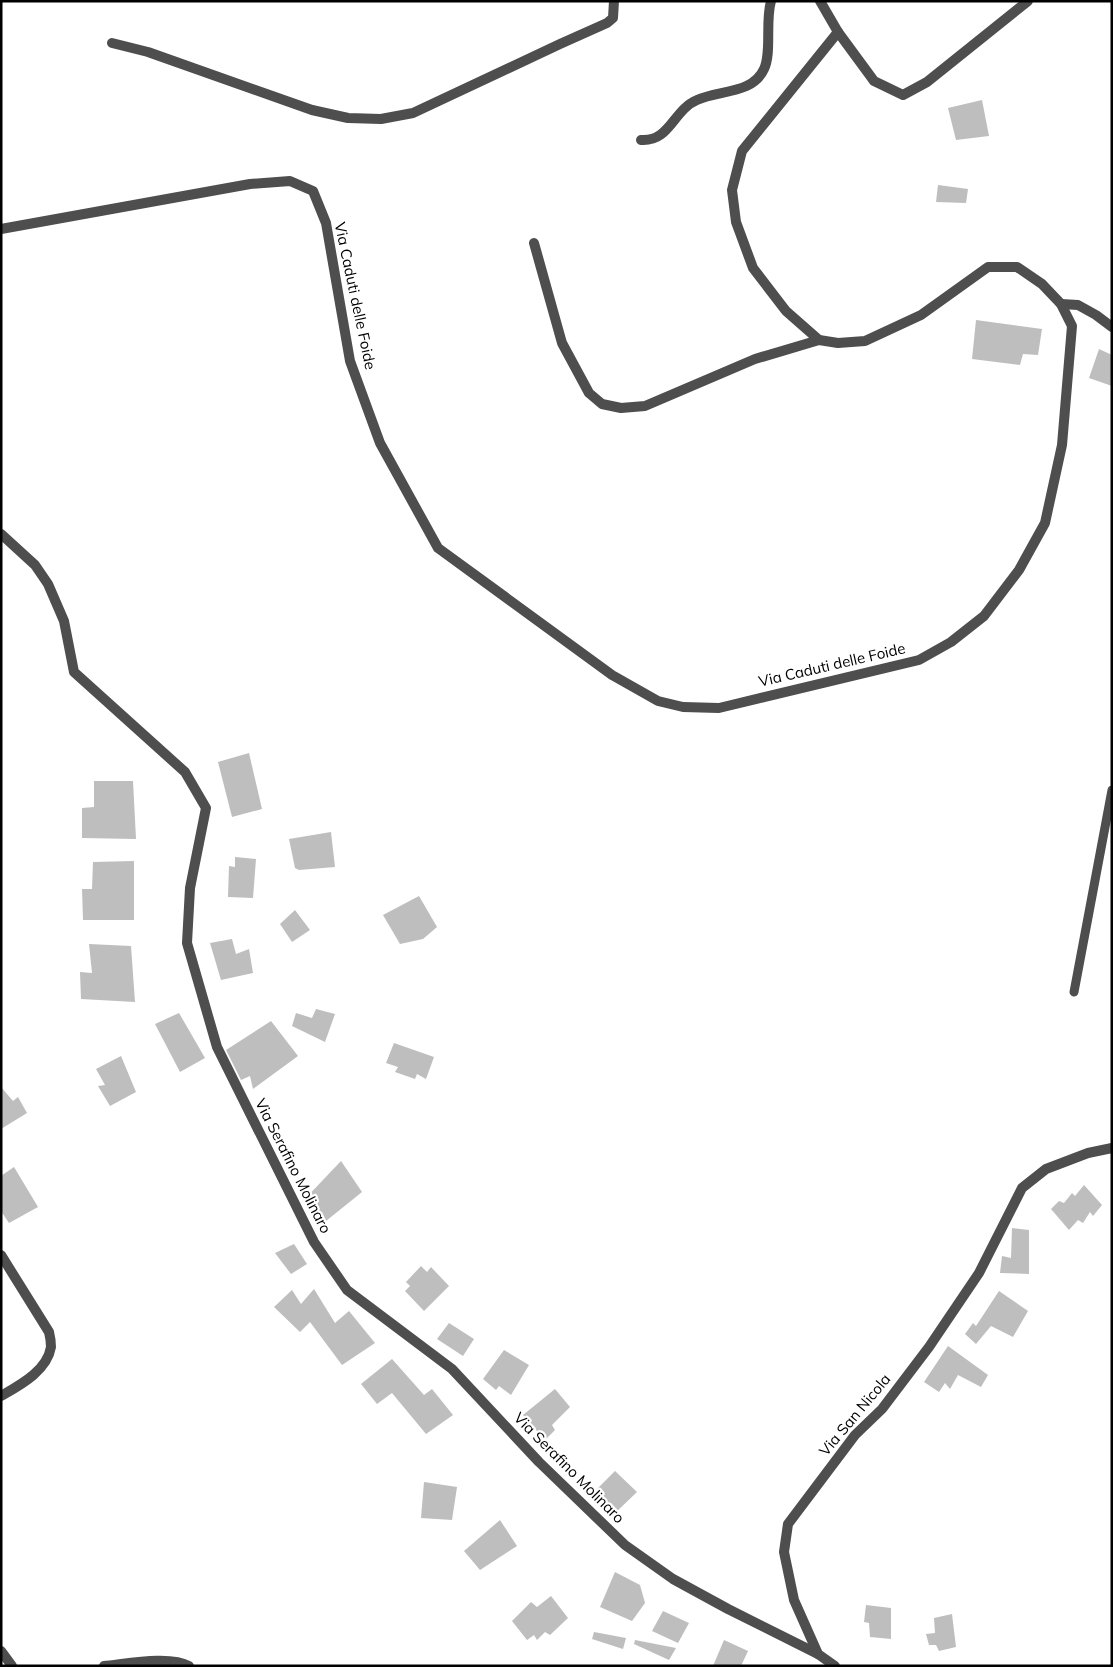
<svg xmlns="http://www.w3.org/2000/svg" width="1113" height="1667" viewBox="0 0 1113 1667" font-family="Mulish,sans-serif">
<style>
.building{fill:#bebebe}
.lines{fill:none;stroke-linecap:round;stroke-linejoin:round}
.service{stroke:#4e4e4e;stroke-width:9}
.minor{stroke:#4e4e4e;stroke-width:10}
.tertiary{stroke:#4e4e4e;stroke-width:10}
.labels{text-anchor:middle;stroke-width:4.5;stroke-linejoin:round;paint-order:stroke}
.street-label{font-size:15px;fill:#000;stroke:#fff}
</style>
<rect width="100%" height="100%" fill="#fff"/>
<g class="building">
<polygon points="982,100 989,136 956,140 948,108"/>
<polygon points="938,185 968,189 966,203 936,202"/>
<polygon points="976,320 1042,329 1038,355 1023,354 1020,365 972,359"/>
<polygon points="1099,349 1112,355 1112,386 1089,378"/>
<polygon points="249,753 262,809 232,817 218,762"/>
<polygon points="94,781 133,781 136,839 82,838 82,808 94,807"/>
<polygon points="331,832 335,867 299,870 295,868 289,839"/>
<polygon points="235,857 256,859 253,898 228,897 229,866 235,867"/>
<polygon points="134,861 134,920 83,920 82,889 92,889 93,862"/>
<polygon points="419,896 437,927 423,939 400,944 383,915"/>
<polygon points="295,910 310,930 292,942 280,924"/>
<polygon points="232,939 236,954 249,949 253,973 221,980 210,943"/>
<polygon points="89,944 131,946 135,1002 81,999 80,972 92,973"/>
<polygon points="316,1009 335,1014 325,1042 292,1026 296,1013 312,1018"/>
<polygon points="179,1013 205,1058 180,1072 155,1024"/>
<polygon points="271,1021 298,1056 253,1089 250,1076 241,1080 226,1050"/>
<polygon points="394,1043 434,1057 426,1079 417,1074 415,1079 395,1072 398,1067 386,1063"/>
<polygon points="121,1056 136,1092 110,1106 98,1086 105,1085 96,1069"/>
<polygon points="1,1087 13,1101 18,1097 27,1113 1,1129"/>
<polygon points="341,1161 362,1192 326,1221 303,1201"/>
<polygon points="14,1167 38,1207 9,1223 1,1211 1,1176"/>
<polygon points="1084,1185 1102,1205 1093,1216 1090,1212 1083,1223 1078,1220 1069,1230 1051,1209 1059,1201 1064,1203 1072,1193 1075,1196"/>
<polygon points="1012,1228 1029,1230 1029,1274 1000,1273 1002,1256 1011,1258"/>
<polygon points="294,1244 307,1264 291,1274 275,1253"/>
<polygon points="421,1266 427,1272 431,1267 449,1286 424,1311 405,1291 410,1286 406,1282"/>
<polygon points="314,1289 335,1323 349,1311 375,1343 342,1365 310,1322 300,1332 274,1307 292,1290 301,1304"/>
<polygon points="999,1291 1028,1311 1013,1337 991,1326 976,1344 965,1334 973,1323 976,1326"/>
<polygon points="449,1323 474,1339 463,1356 437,1339"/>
<polygon points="948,1346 988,1375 981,1387 958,1375 950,1389 945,1383 939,1392 924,1382"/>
<polygon points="504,1350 529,1365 511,1395 499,1386 496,1390 483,1379"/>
<polygon points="392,1359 424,1395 432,1389 453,1415 426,1434 392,1393 377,1404 361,1384"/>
<polygon points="555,1389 570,1407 552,1425 555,1430 545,1440 523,1415"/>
<polygon points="615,1471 637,1492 612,1516 591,1495"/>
<polygon points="424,1482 457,1487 452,1520 421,1518"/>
<polygon points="500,1520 517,1546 480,1570 464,1551"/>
<polygon points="615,1572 640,1585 645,1603 632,1621 600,1607"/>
<polygon points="551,1596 568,1618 550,1635 545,1632 537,1640 534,1635 527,1640 512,1621 531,1602 537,1607"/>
<polygon points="866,1605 891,1608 891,1639 870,1637 869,1623 864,1622"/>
<polygon points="663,1611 689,1623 678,1643 652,1631"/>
<polygon points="952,1614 956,1647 939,1651 936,1645 929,1645 926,1634 935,1633 934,1618"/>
<polygon points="594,1632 626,1638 623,1649 592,1639"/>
<polygon points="635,1640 676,1648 669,1660 634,1644"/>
<polygon points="724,1640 748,1651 741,1666 713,1666"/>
</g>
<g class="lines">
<polyline class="service" points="1074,992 1112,790"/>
<g class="minor">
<polyline points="112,43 148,52 312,110 348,118 381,119 413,113 560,44 607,23 613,18 614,1"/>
<path d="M641,140C670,142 673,110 697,100C719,90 753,94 764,69C772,53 765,22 771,1"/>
<polyline points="534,243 562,343 589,393 602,404 621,408 645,406 755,359 819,340"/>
<polyline points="1061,304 1078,305 1096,315 1112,327"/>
<polyline points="1,534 35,565 48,584 64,621 74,672 185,772 206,808 190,888 187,943 217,1047 314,1242 347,1290 452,1369 539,1462 625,1545 673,1579 728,1609 818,1654"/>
<polyline points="1,1651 12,1666"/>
<path d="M104,1666C126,1664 170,1655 189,1666"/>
<polyline points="835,1666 818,1654 794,1600 784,1552 788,1524 855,1435 882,1409 929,1347 979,1273 1022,1188 1046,1169 1088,1153 1112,1148"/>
</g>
<g class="tertiary">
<polyline points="820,1 838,32 874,81 903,95 927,82 1028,1"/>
<polyline points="1,229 250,184 290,181 313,191 326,223 350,361 380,443 438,548 612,675 658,701 683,707 719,708 919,660 951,642 984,616 1019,570 1045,523 1062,445 1072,326 1061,304 1042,284 1017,267 988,267 921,315 865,341 838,343 819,340 786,311 753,268 736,222 732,190 742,151 838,32"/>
<path d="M1,1255L49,1332C50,1336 51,1342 51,1347C47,1371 20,1385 1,1396"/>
</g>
</g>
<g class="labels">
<g class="street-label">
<text transform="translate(355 296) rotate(78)" y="5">Via Caduti delle Foide</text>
<text transform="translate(832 665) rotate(-13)" y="5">Via Caduti delle Foide</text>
<text transform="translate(293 1166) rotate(63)" y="5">Via Serafino Molinaro</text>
<text transform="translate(855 1415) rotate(-50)" y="5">Via San Nicola</text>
<text transform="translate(569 1468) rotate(45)" y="5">Via Serafino Molinaro</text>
</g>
</g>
<rect width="1113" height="1667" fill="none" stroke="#000000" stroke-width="5"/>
</svg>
